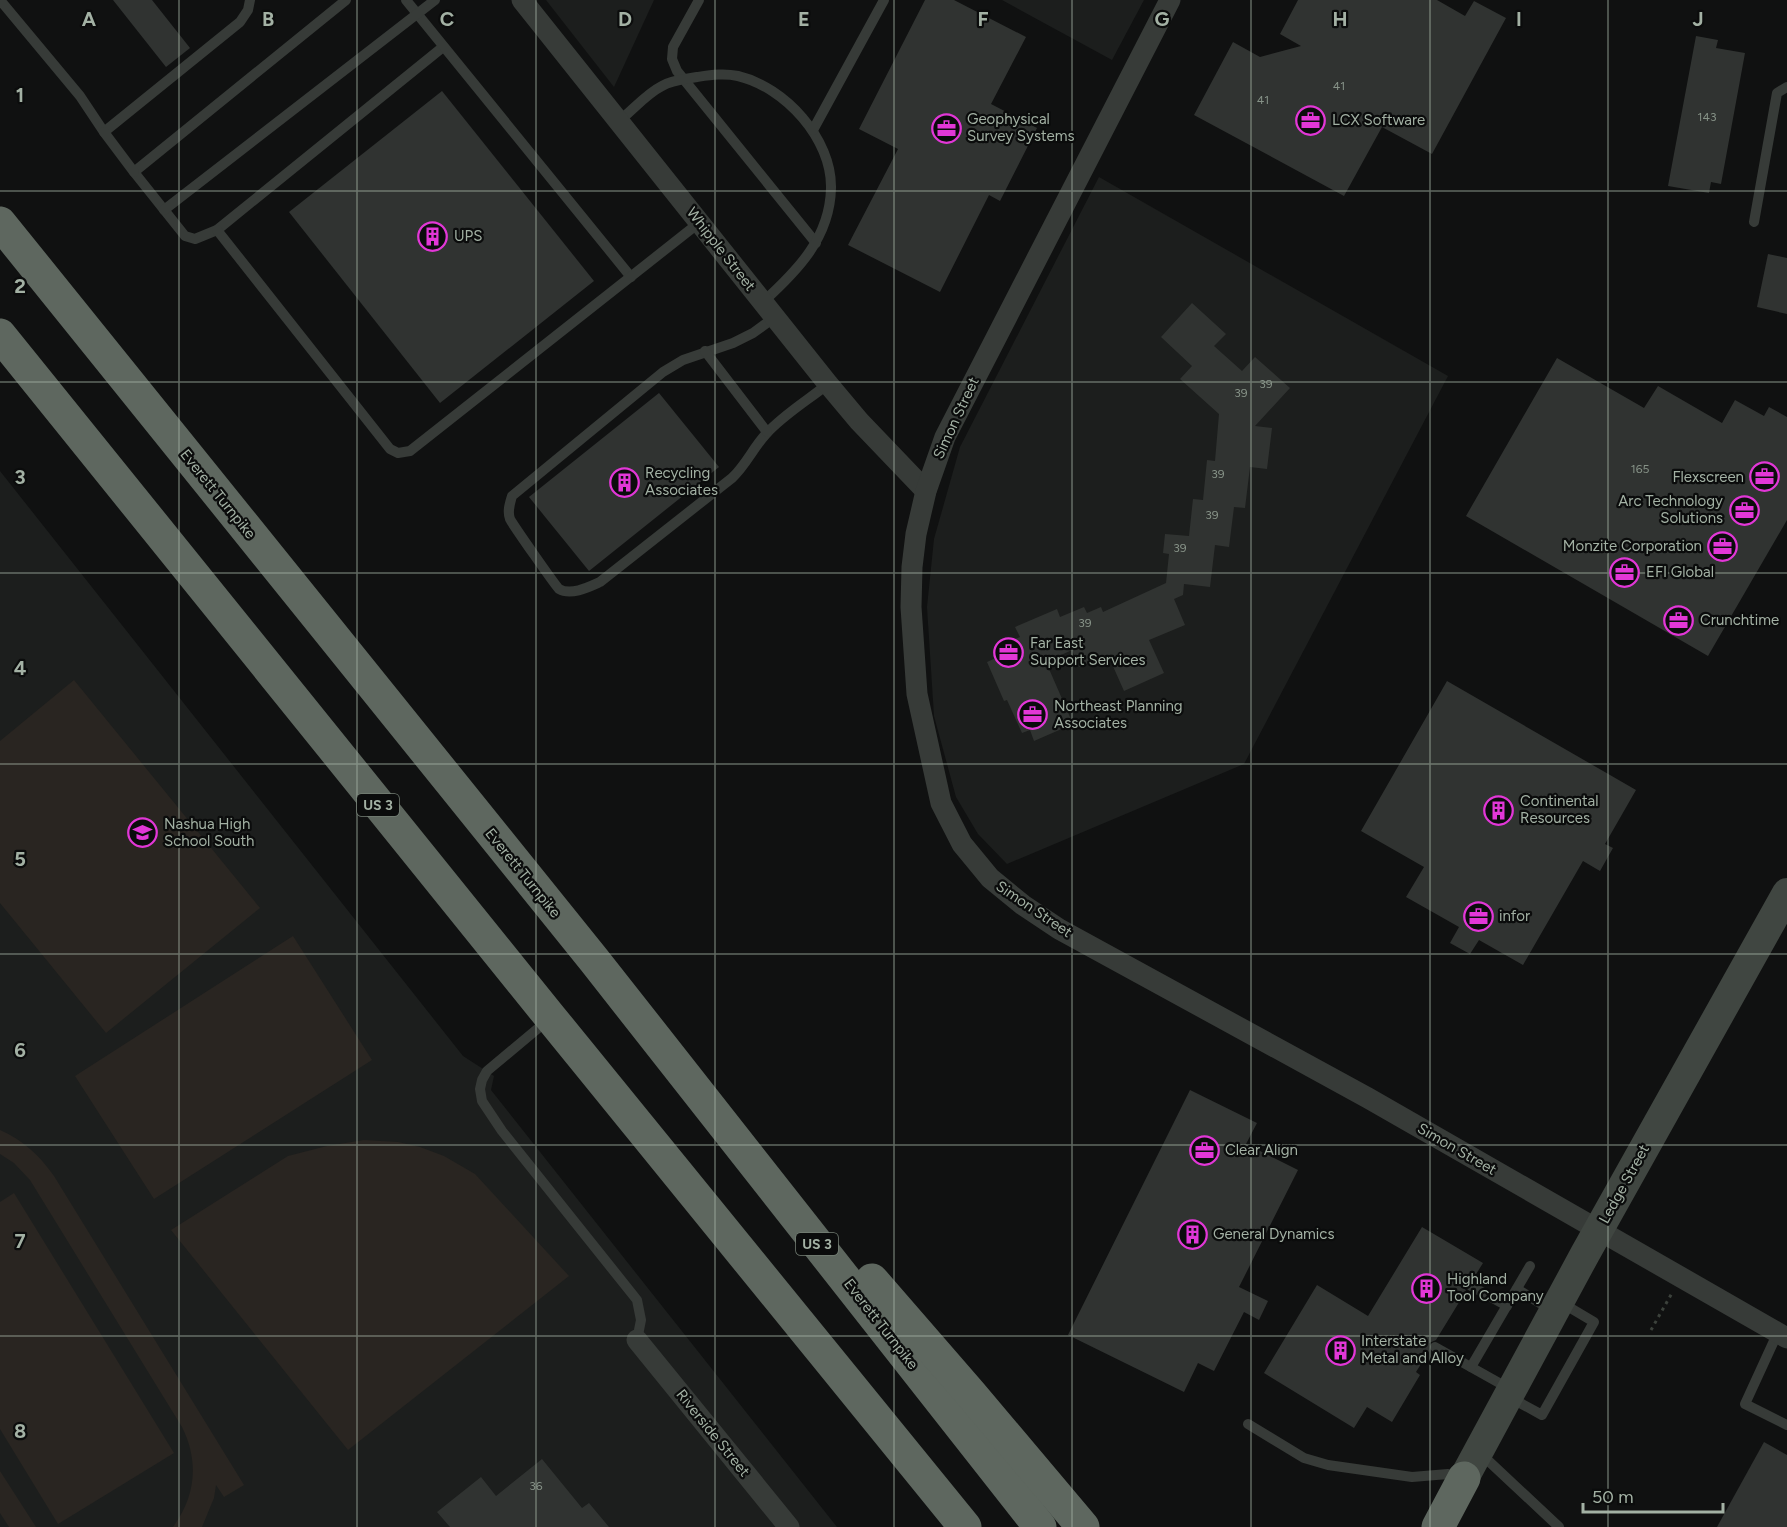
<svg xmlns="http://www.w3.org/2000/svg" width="1787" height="1527" viewBox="0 0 1787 1527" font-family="Figtree,sans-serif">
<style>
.built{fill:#1c1e1d}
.green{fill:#292521}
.building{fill:#303331}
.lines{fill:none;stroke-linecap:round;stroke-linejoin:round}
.path{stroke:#3c423c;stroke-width:3;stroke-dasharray:3 4.5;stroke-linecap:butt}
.lane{stroke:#373b38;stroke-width:10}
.street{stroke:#373b38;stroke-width:21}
.secondary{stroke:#404641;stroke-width:30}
.highway{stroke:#5e675f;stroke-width:33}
.grid{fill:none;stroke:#a3b1a4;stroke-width:1.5;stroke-opacity:0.55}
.labels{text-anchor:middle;stroke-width:4.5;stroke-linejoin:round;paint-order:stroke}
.number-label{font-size:12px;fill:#869287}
.shield{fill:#0b0c0c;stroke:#758076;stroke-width:1.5}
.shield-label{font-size:14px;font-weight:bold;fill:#a3b1a4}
.poi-label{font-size:15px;fill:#a3b1a4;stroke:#0b0c0c;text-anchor:start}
.street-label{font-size:15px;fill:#a3b1a4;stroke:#0b0c0c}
.grid-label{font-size:20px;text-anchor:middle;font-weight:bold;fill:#a3b1a4;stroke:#0b0c0c;stroke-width:4.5;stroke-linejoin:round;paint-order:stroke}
</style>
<rect width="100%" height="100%" fill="#101111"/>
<g class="built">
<polygon points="546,0 654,0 614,87"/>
<polygon points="1002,0 1144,0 1112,60"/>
<polygon points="1099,177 1448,376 1244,764 1007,864 978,834 956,797 934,716 927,607 934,539 960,447"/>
<polygon points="0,471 463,1056 494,1076 491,1090 837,1527 0,1527"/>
</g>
<g class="green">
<polygon points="74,680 260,908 106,1033 0,903 0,741"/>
<polygon points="293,936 372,1060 154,1199 75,1076"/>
<path d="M0,1130C23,1140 39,1155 54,1176L244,1485L224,1497L216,1485L214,1498L202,1527H173C196,1496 199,1461 182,1427L30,1180L14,1163L0,1154Z"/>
<polygon points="364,1140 398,1142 420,1147 444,1156 475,1174 569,1276 348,1450 171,1230 288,1156 327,1146"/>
<polygon points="14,1193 174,1453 58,1524 0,1429 0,1202"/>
<polygon points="0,1471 36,1527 9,1527 0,1513"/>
</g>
<g class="building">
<polygon points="113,0 152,0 190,48 166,67"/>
<polygon points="925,0 954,0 1026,37 991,104 1037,128 1000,201 989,195 940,292 848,245 898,149 859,129"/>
<polygon points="1298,0 1437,0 1465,16 1474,1 1506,18 1432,154 1382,127 1344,196 1194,115 1233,42 1260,57 1301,46 1280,34"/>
<polygon points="1696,36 1718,40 1716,48 1745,53 1721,184 1711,182 1709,193 1668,186"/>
<polygon points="442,91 594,281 440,403 289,212"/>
<polygon points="1768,254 1787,258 1787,314 1757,307"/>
<polygon points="1192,303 1226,334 1214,346 1242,371 1255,357 1290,388 1255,426 1272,428 1267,469 1250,467 1245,508 1234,507 1229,547 1215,545 1210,587 1184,584 1183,595 1174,599 1185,625 1149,640 1164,673 1124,691 1108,655 1079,667 1072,650 1046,662 1073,724 1034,741 1030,730 1022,733 1007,700 1004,701 987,662 998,657 994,648 1020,637 1015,627 1057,609 1060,617 1084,607 1087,613 1101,607 1103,612 1166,583 1169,554 1163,553 1165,534 1189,536 1193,499 1203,500 1207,460 1215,461 1219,414 1180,379 1192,366 1161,337"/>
<polygon points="1557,358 1644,408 1658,386 1722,423 1735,400 1764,416 1769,407 1787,417 1787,520 1708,656 1466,516"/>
<polygon points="659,393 719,467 589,571 529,497"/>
<polygon points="1447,681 1636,790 1605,844 1613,848 1600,871 1583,861 1523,965 1479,940 1470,954 1450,943 1459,927 1406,897 1424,867 1361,831"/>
<polygon points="1190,1090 1257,1123 1246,1144 1298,1170 1239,1287 1268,1301 1259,1320 1244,1312 1214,1371 1198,1363 1184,1392 1068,1335"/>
<polygon points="1422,1227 1483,1263 1473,1279 1465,1282 1464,1287 1466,1291 1436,1340 1429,1343 1429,1351 1416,1372 1420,1375 1392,1422 1367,1407 1354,1428 1264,1373 1317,1285 1368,1316"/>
<polygon points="1764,1442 1787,1455 1787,1527 1717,1527"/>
<polygon points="542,1459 582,1508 589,1503 609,1527 450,1527 437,1512 481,1477 496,1496"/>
</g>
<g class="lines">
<polyline class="path" points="1651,1330 1672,1293"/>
<g class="lane">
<polyline points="0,0 80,96 104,132 240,22 248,10 250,0"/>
<polyline points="346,0 134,172 185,236 195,239 217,230 443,47"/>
<polyline points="406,0 631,277"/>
<polyline points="699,0 673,47 672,59 677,71 816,243"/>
<path d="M619,121C633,110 646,94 662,86C671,80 686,79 697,77C711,75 724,73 738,76C785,87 832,139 831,188C830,238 797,271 763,302"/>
<polyline points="813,130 884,0"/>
<polyline points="104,132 134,172"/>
<polyline points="164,210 435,0"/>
<polyline points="1754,222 1777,93 1787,87"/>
<polyline points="217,230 390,449 398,453 410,451 700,222"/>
<path d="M775,317L753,333L733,343L683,360L663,372L512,496C510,503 507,511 510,519C513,525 555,585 559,589C571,596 589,587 600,582L732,478C746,465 753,448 766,434C783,415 808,400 828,384"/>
<polyline points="705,351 767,432"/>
<polyline points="548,1020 487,1071 482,1080 480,1089 482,1101 502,1131 637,1300 641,1320 637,1340"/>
<polyline points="1471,1286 1507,1306"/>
<polyline points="1517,1289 1553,1311"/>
<polyline points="1778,1332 1745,1404 1787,1425"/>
<polyline points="1435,1347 1510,1389"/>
<polyline points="1471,1367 1530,1266"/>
<polyline points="1511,1398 1542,1415 1594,1322 1562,1303"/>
<polyline points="1248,1424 1304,1458 1328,1465 1412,1477 1448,1474 1460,1477"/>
<polyline points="1480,1453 1559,1527"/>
</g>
<g class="street">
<polyline points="522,0 828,384 859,421 926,491"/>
<polyline points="1170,0 945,437 926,491 916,534 912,567 911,607 917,694 941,803 962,844 990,878 1023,905 1059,929 1368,1098 1787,1338"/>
<polyline points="637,1340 789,1527"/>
</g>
<polyline class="secondary" points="1464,1478 1585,1254 1787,893"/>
<g class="highway">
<polyline points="0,223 594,960 1040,1527"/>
<polyline points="0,335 551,1018 965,1527"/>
<polyline points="872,1280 971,1394 1083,1527"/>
<polyline points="1438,1527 1464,1478"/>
</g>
</g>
<path class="grid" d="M179,0V1527M357,0V1527M536,0V1527M715,0V1527M894,0V1527M1072,0V1527M1251,0V1527M1430,0V1527M1608,0V1527M0,191H1787M0,382H1787M0,573H1787M0,764H1787M0,954H1787M0,1145H1787M0,1336H1787"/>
<defs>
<symbol id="office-ring" viewBox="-11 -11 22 22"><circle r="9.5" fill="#0b0c0c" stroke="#e237d7" stroke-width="1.5"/><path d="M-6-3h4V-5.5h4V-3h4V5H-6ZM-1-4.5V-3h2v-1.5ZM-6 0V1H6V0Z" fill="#e237d7"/></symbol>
<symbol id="building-ring" viewBox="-11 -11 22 22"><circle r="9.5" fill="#0b0c0c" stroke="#e237d7" stroke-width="1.5"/><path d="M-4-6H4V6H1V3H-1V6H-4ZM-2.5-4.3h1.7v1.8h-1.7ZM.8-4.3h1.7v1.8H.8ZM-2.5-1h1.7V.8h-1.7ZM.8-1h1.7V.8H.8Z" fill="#e237d7"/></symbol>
<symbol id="school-ring" viewBox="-11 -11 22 22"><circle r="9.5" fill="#0b0c0c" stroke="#e237d7" stroke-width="1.5"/><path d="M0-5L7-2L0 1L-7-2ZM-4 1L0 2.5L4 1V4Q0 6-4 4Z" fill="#e237d7"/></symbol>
</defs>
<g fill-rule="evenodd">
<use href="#office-ring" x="1294" y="104" width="33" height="33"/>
<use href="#office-ring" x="930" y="112" width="33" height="33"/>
<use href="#building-ring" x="416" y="220" width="33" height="33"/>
<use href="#office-ring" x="1748" y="460" width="33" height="33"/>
<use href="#building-ring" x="608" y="466" width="33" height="33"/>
<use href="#office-ring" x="1728" y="494" width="33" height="33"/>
<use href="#office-ring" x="1706" y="530" width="33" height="33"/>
<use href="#office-ring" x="1608" y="556" width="33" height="33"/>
<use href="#office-ring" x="1662" y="604" width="33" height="33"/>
<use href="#office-ring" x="992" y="636" width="33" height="33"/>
<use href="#office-ring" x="1016" y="698" width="33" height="33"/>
<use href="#building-ring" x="1482" y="794" width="33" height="33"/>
<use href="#school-ring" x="126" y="816" width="33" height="33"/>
<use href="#office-ring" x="1462" y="900" width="33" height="33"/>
<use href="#office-ring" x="1188" y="1134" width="33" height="33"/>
<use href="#building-ring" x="1176" y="1218" width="33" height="33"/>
<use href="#building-ring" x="1410" y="1272" width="33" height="33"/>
<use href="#building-ring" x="1324" y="1334" width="33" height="33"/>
</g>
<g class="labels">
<g class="number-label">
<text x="1339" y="90">41</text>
<text x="1263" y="104">41</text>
<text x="1707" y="121">143</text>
<text x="1266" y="388">39</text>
<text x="1241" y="397">39</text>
<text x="1640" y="473">165</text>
<text x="1218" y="478">39</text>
<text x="1212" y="519">39</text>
<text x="1180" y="552">39</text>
<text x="1085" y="627">39</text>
<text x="536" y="1490">36</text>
</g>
<g class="shield">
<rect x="357" y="794" width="42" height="22" rx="4.5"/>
<rect x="796" y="1233" width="42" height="22" rx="4.5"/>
</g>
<g class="shield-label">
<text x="378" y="810">US 3</text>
<text x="817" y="1249">US 3</text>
</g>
<g class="poi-label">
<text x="967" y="124">Geophysical<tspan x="967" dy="17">Survey Systems</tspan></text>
<text x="1332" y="125">LCX Software</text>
<text x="454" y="241">UPS</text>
<text x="645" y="478">Recycling<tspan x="645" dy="17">Associates</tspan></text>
<text x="1744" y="482" text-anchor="end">Flexscreen</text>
<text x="1723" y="506" text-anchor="end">Arc Technology<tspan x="1723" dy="17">Solutions</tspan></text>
<text x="1702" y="551" text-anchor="end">Monzite Corporation</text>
<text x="1646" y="577">EFI Global</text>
<text x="1700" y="625">Crunchtime</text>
<text x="1030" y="648">Far East<tspan x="1030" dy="17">Support Services</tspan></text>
<text x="1054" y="711">Northeast Planning<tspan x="1054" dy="17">Associates</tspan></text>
<text x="1520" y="806">Continental<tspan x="1520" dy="17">Resources</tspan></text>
<text x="164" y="829">Nashua High<tspan x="164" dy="17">School South</tspan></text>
<text x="1499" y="921">infor</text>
<text x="1225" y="1155">Clear Align</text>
<text x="1213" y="1239">General Dynamics</text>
<text x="1447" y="1284">Highland<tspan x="1447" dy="17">Tool Company</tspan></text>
<text x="1361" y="1346">Interstate<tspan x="1361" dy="17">Metal and Alloy</tspan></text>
</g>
<g class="street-label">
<text transform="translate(721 249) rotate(52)" y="5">Whipple Street</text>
<text transform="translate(956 418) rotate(-65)" y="5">Simon Street</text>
<text transform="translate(218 494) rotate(51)" y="5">Everett Turnpike</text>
<text transform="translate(523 873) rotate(51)" y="5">Everett Turnpike</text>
<text transform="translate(1034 909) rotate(34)" y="5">Simon Street</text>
<text transform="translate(1457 1149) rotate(30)" y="5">Simon Street</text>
<text transform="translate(1624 1184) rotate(-61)" y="5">Ledge Street</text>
<text transform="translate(881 1324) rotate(52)" y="5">Everett Turnpike</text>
<text transform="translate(713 1433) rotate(51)" y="5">Riverside Street</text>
</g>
</g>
<g class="grid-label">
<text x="89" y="26">A</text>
<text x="268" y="26">B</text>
<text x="447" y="26">C</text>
<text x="625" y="26">D</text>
<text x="804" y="26">E</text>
<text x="983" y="26">F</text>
<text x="1162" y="26">G</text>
<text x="1340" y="26">H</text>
<text x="1519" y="26">I</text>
<text x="1698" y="26">J</text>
<text x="20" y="102">1</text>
<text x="20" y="293">2</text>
<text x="20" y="484">3</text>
<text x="20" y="675">4</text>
<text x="20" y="866">5</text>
<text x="20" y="1057">6</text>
<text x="20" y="1248">7</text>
<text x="20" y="1438">8</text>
</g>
<path d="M1583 1503v9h140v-9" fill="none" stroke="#a3b1a4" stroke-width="3"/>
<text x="1592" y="1503" font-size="18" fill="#a3b1a4" stroke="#0b0c0c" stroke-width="4.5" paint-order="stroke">50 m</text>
</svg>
